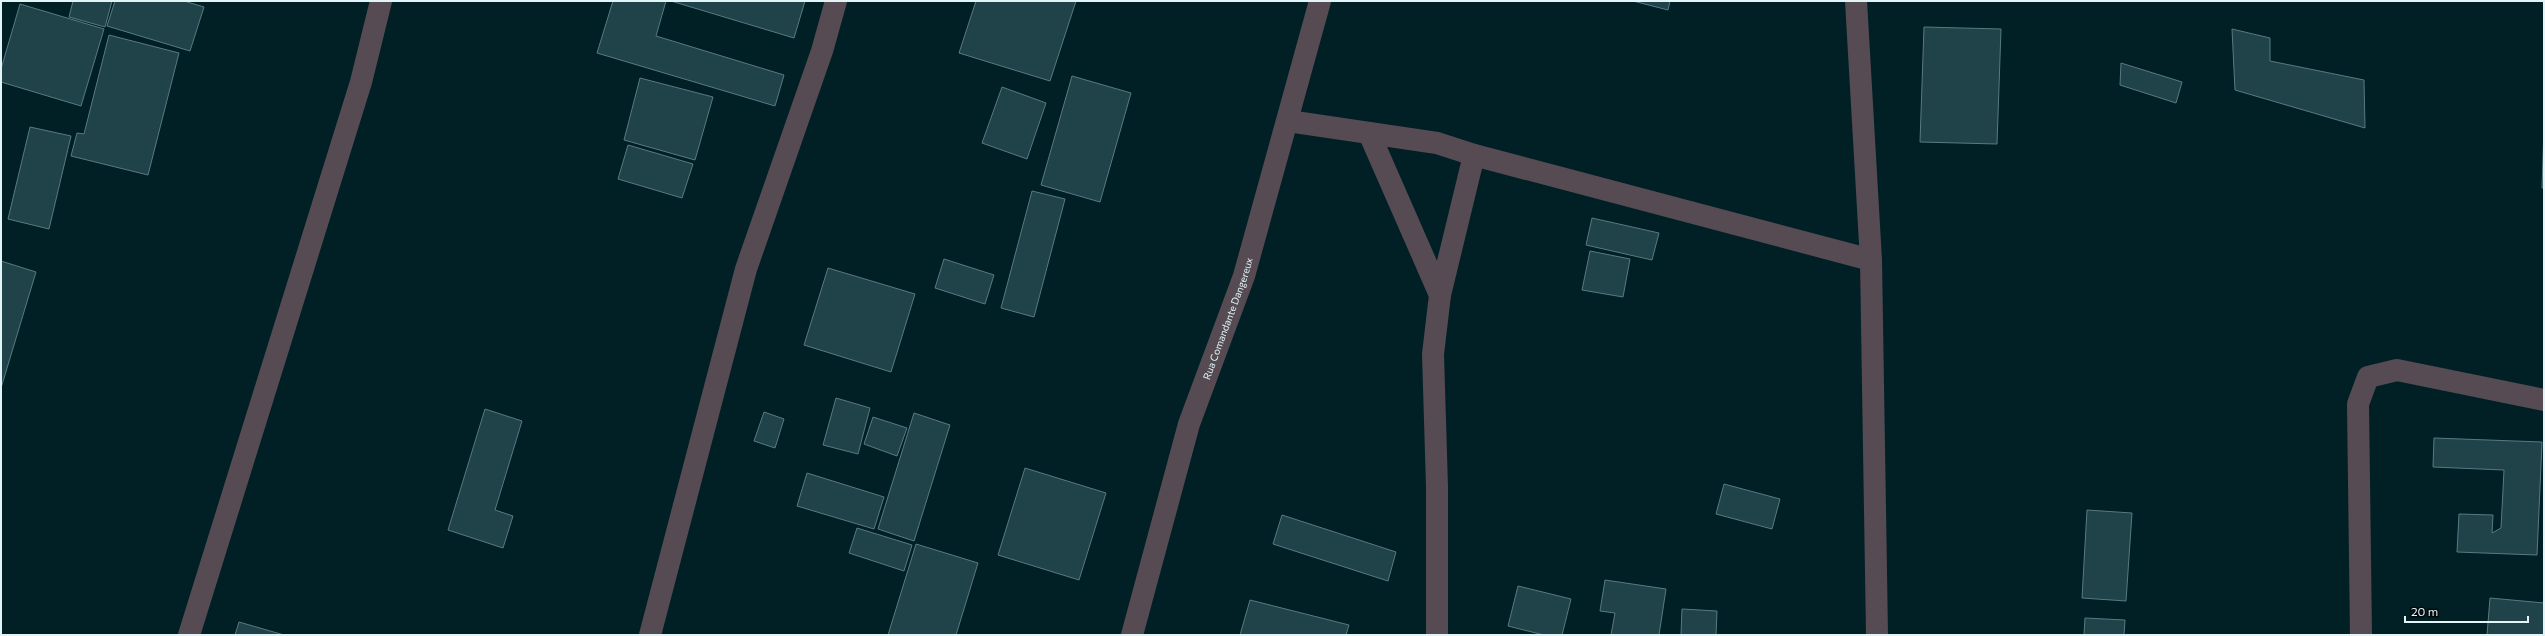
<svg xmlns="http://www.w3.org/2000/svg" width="2545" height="636" viewBox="0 0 2545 636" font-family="Commissioner,sans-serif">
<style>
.building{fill:#20434a;stroke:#577b82}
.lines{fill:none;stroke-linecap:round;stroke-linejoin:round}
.service{stroke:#564b53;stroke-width:22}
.minor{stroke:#564b53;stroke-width:22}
.labels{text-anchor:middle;stroke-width:3.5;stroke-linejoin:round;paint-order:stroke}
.street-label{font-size:10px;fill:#e1f4f8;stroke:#00080a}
</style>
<rect width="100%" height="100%" fill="#002026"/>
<g class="building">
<polygon points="73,1 112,1 105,27 69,17"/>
<polygon points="115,1 184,1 204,7 190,51 107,26"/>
<polygon points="613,1 666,1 656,36 784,75 775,106 597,53"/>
<polygon points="671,1 805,1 794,38"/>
<polygon points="976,1 1076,1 1050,81 959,53"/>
<polygon points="1633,1 1670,1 1668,10"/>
<polygon points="20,4 104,29 81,106 1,82 1,69"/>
<polygon points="1924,27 2001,29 1997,144 1920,142"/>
<polygon points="2232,29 2270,38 2270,61 2364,80 2365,128 2235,90"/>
<polygon points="109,35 179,53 148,175 71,156 77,133 84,134"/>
<polygon points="2121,63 2182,82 2176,103 2120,85"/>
<polygon points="1072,76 1131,93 1100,202 1041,185"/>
<polygon points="640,78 713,97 695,160 624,140"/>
<polygon points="1002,87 1046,103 1027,159 982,143"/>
<polygon points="30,127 71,136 49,229 8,219"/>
<polygon points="2544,128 2544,188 2542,188"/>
<polygon points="628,145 693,164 682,198 618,179"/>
<polygon points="1032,191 1065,199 1034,317 1001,308"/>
<polygon points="1592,218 1659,233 1652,260 1586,245"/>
<polygon points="1590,251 1630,259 1623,297 1582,290"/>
<polygon points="944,259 994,275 985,304 935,288"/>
<polygon points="1,261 36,272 1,388"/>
<polygon points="828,268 915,294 891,372 804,345"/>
<polygon points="836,398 870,408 858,454 823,445"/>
<polygon points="485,409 522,421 495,510 513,516 503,548 448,530"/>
<polygon points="764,412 784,419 775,448 754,441"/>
<polygon points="914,413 950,425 914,541 878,529"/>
<polygon points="873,417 907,428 897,456 864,444"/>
<polygon points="2434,438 2542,442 2537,555 2457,552 2459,514 2493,515 2492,533 2501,528 2504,470 2433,467"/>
<polygon points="1025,468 1106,493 1079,580 998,555"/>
<polygon points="807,473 884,497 874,529 797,506"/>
<polygon points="1724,484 1780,499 1772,529 1716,514"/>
<polygon points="2087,510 2132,513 2126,601 2082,598"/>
<polygon points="1282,515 1396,552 1388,581 1273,544"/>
<polygon points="857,528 912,545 904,571 849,553"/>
<polygon points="916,544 978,563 956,635 888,635"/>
<polygon points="1605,580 1666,589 1659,635 1611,635 1615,613 1600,611"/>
<polygon points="1518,586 1571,599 1562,635 1544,635 1508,626"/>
<polygon points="2490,598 2544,603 2544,635 2487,635"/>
<polygon points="1250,600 1349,625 1346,635 1240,635"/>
<polygon points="1682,609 1717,611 1716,635 1681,635"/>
<polygon points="2085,618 2125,620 2124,635 2084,635"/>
<polygon points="239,622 284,635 235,635"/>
</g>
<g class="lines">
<g class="service">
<polyline points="1856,1 1871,260 1877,635"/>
<polyline points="1474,155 1871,260"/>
<polyline points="650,635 746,269 822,51 836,1"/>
</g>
<g class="minor">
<polyline points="1288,121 1437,143 1474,155 1440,295 1433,354 1437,487 1437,635"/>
<polyline points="1369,133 1440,295"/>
<polyline points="189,635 361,82 381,1"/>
<path id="s1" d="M1132,635L1189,424L1244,276L1320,1"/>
<polyline points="2361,635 2358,404 2368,377 2397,370 2544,400"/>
</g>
</g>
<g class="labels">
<g class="street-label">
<text dy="4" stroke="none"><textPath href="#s1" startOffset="331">Rua Comandante Dangereux</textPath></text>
</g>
</g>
<rect width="2545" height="636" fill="none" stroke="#e1f4f8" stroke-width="4"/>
<path d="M2405 616v6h123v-6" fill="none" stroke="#e1f4f8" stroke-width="2"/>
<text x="2411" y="616" font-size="12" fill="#e1f4f8" stroke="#00080a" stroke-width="3" paint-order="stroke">20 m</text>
</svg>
